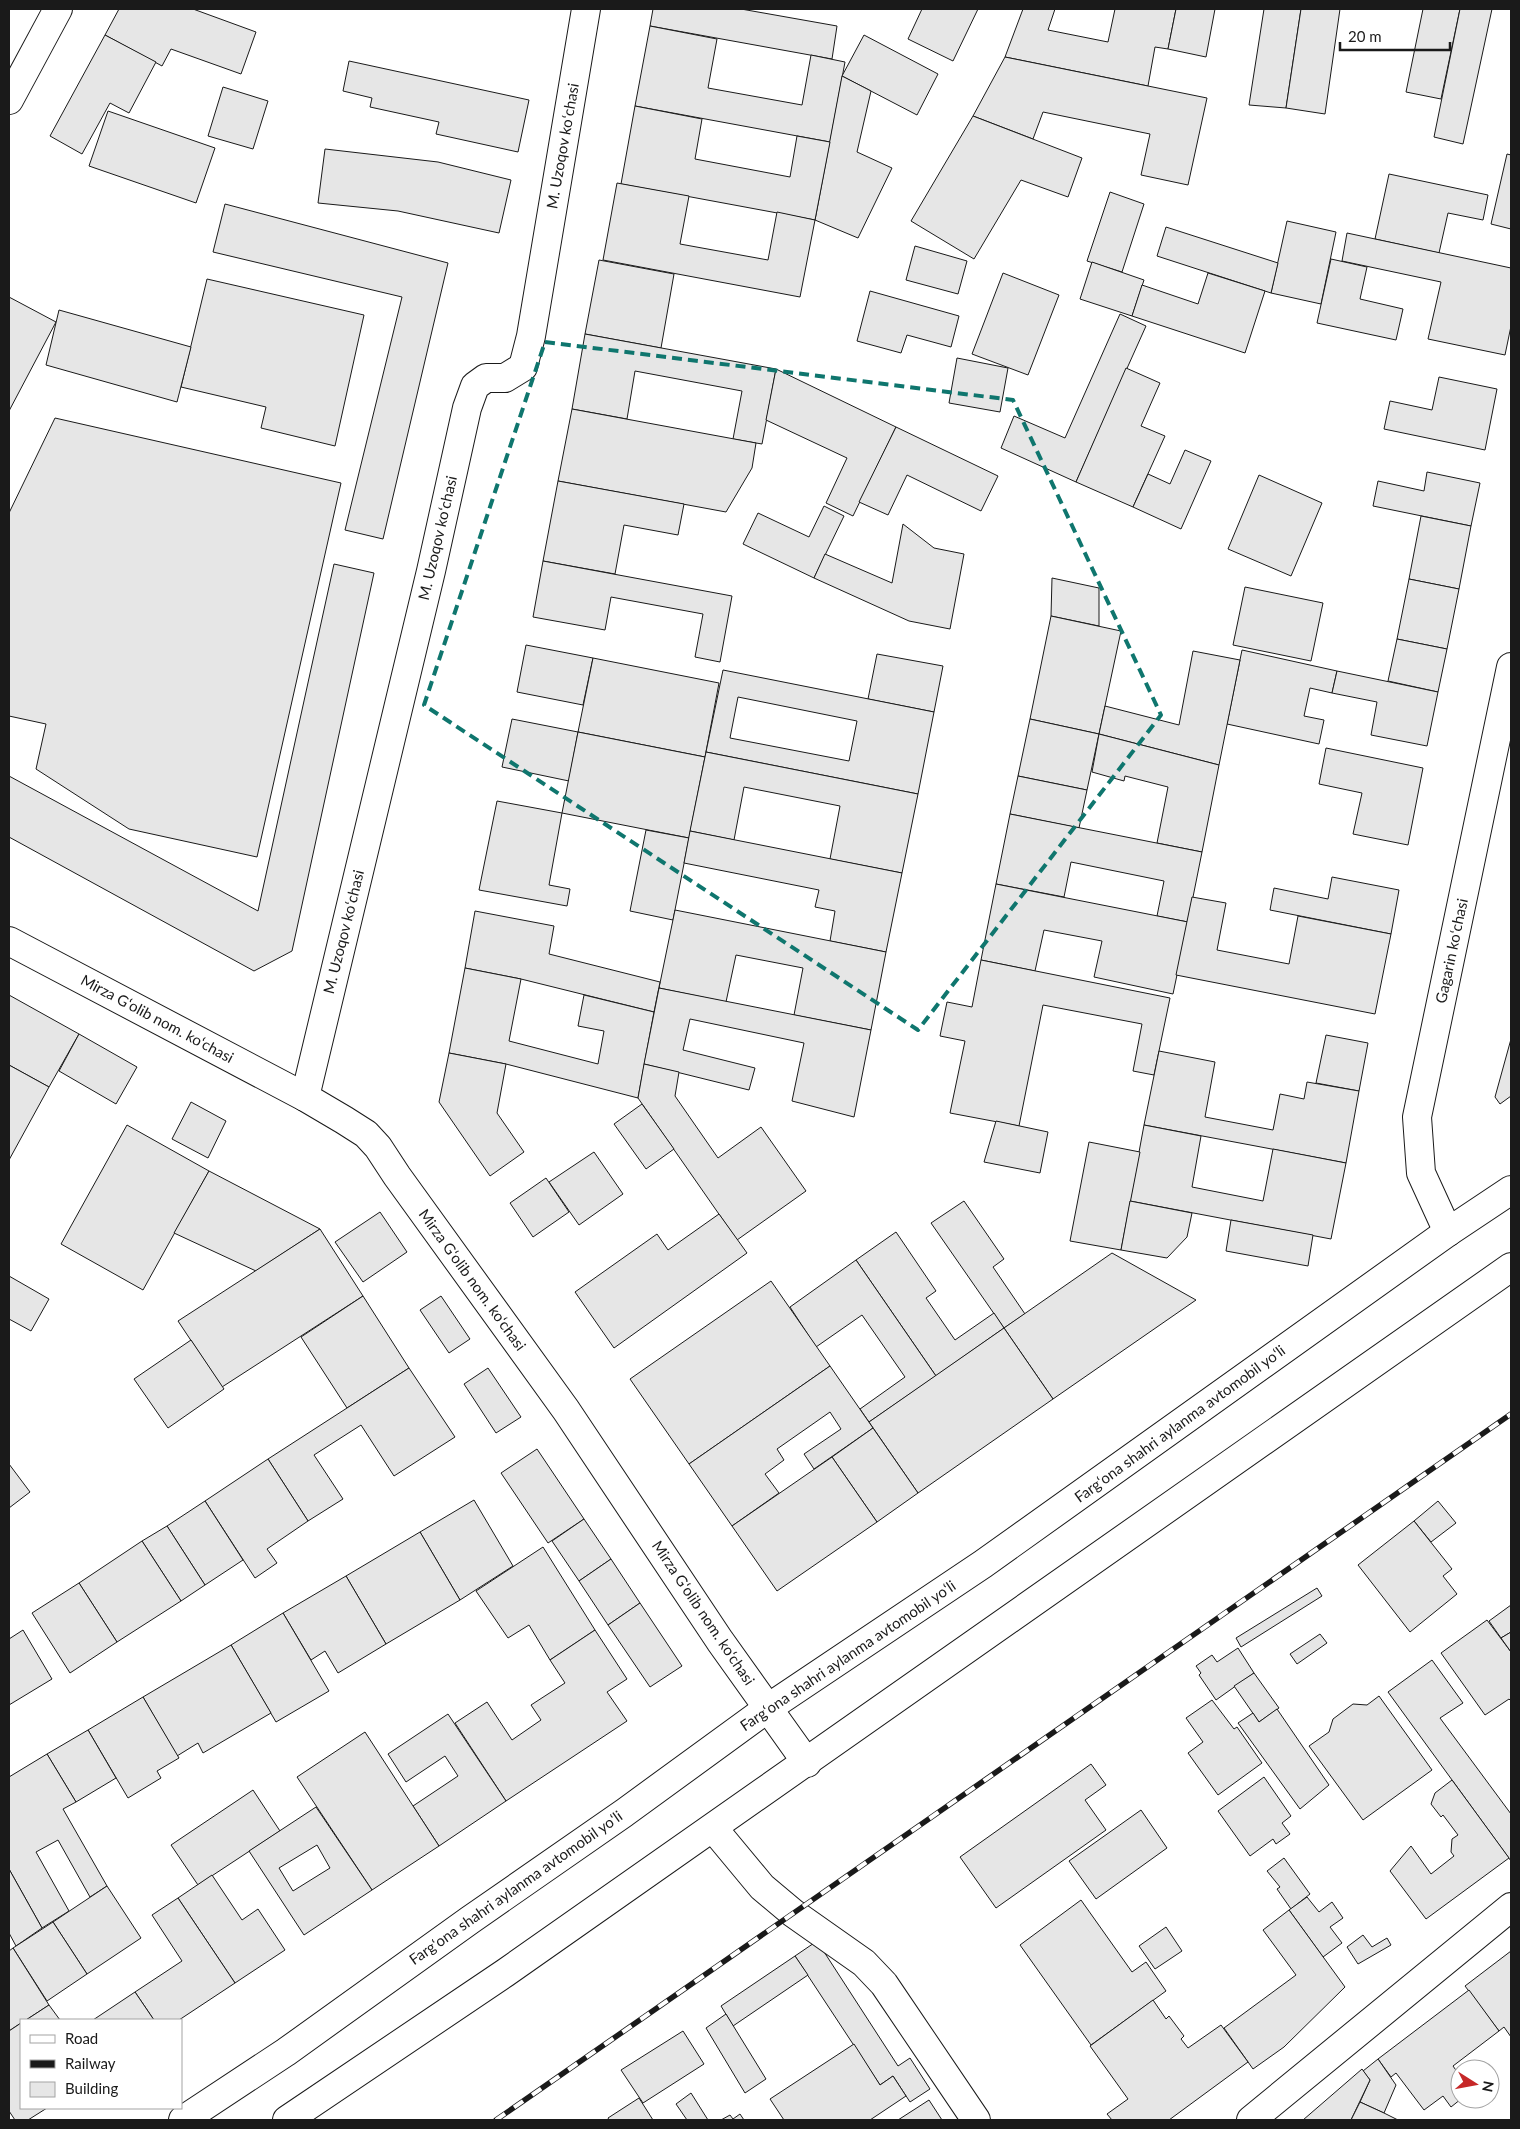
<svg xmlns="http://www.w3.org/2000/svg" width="1520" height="2129" viewBox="0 0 1520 2129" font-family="Lato,sans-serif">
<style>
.building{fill:#e6e6e6;stroke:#1a1a1a;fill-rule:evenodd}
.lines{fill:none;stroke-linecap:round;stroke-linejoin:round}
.minor-casing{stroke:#1a1a1a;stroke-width:30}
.major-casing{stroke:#1a1a1a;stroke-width:30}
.highway-casing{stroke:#1a1a1a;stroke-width:30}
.minor{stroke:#fff;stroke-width:28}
.major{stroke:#fff;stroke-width:28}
.highway{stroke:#fff;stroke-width:28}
.rail-casing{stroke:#1a1a1a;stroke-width:5.5}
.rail{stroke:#fff;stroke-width:4;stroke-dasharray:11;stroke-linecap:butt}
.marked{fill:none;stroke:#0f766e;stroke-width:4;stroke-dasharray:10 6;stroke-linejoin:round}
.labels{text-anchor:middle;stroke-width:4;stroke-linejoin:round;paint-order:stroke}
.street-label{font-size:15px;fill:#1a1a1a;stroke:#fff}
</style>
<rect width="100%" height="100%" fill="#fff"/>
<g class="building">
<polygon points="119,9 193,9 256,32 241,74 171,49 162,66 105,35"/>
<polygon points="653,9 741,9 837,26 832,59 650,26"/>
<polygon points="922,9 978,9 953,61 908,39"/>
<polygon points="1023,9 1055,9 1048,30 1108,42 1115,9 1176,9 1168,49 1155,47 1148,86 1005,57"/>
<polygon points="1176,9 1215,9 1206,57 1168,49"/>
<polygon points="1264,9 1301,9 1286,108 1249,105"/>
<polygon points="1301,9 1340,9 1325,114 1286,108"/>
<polygon points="1423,9 1460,9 1441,99 1406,92"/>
<polygon points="1460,9 1492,9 1463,144 1434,137"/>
<polygon points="650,26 717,39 708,88 802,105 811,55 845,62 830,142 635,106"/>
<polygon points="105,35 156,62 129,113 110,103 82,154 50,136"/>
<polygon points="864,35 938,74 917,115 842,76"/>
<polygon points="1005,57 1207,98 1188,185 1141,175 1150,134 1043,112 1033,139 973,116"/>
<polygon points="349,61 529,100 518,152 436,134 439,122 370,107 372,98 343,91"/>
<polygon points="842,76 871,91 857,152 892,168 858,238 815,220"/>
<polygon points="223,87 268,101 253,149 208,136"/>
<polygon points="635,106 702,119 695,159 790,177 797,136 830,142 815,220 621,184"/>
<polygon points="108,111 215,148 196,203 89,166"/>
<polygon points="973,116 1082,158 1068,197 1021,180 974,259 911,221"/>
<polygon points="325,149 438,162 511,180 499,233 398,211 318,203"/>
<polygon points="1507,154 1511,155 1511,229 1491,224"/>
<polygon points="1389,174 1488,195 1483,220 1448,213 1439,253 1375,239"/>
<polygon points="617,183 689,196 680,244 768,260 777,212 815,220 800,297 603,260"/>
<polygon points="1110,192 1144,204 1122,272 1087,261"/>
<polygon points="225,204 448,263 383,539 345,530 402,297 213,252"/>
<polygon points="1287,221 1336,232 1321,304 1271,293"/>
<polygon points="1166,227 1278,263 1271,293 1157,256"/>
<polygon points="1347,233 1511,268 1511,326 1505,355 1428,339 1441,282 1342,261"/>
<polygon points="915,246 967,261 958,294 906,280"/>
<polygon points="1331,259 1367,267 1360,299 1403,309 1396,340 1317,323"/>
<polygon points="599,260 674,274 661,348 585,334"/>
<polygon points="1092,262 1144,280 1132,316 1080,299"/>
<polygon points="1003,273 1059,295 1028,375 972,354"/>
<polygon points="1208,273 1265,291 1245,353 1132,316 1142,285 1198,304"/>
<polygon points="207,279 364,315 335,446 261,428 266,407 181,387"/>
<polygon points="870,291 959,316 951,347 907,335 901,353 857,341"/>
<polygon points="9,297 56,322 9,411"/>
<polygon points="59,310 191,347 177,402 46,365"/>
<polygon points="1120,314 1146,326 1076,482 1001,448 1014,416 1065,438"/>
<polygon points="585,334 776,369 762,444 733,439 742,391 635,371 627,419 572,409"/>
<polygon points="957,358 1008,368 1000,412 949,403"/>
<polygon points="1126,368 1160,383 1141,426 1165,436 1133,507 1076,482"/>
<polygon points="776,369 896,427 853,516 826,503 847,458 766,420"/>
<polygon points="1439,377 1497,389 1485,450 1384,429 1390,401 1432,410"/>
<polygon points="572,409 756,443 752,468 726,512 558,481"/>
<polygon points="55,418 341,483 257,857 129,829 36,769 46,724 9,716 9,513"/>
<polygon points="896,427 998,476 981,511 907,475 888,515 859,502"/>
<polygon points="1185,450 1211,461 1181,529 1133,507 1148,474 1170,484"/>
<polygon points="1427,472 1480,483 1471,526 1373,506 1378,481 1424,491"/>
<polygon points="1259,475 1322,503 1291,576 1228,549"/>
<polygon points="558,481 684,504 678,535 624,525 615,574 543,561"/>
<polygon points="824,506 844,516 814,578 743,544 758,513 809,537"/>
<polygon points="1421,516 1471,526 1459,589 1409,579"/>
<polygon points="903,524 934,548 964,554 950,629 909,621 814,578 825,554 892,583"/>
<polygon points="543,561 732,596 720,662 695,657 703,614 611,597 605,630 533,617"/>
<polygon points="334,564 374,573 292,951 254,971 9,837 9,776 258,911"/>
<polygon points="1052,578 1099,588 1099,626 1051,616"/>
<polygon points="1409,579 1459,589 1447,649 1397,639"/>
<polygon points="1245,587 1323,603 1311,661 1233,645"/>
<polygon points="1051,616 1121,631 1099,734 1030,719"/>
<polygon points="1397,639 1447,649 1438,692 1388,681"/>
<polygon points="526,645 593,658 583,705 517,692"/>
<polygon points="1242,650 1337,671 1332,693 1310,688 1304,716 1324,720 1319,744 1227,724"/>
<polygon points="1193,651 1240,660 1219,765 1099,734 1105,706 1179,725"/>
<polygon points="877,654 943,666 934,712 868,699"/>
<polygon points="593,658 719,683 705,757 578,732"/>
<path d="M723,670L934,712L918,794L706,752ZM738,697L857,721L849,761L730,738Z"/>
<polygon points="1337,671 1438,692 1427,746 1371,735 1377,702 1332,693"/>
<polygon points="512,719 578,732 569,781 502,767"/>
<polygon points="1030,719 1099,734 1087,790 1018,776"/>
<polygon points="578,732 705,757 689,838 562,813"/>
<polygon points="1099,734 1219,765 1202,852 1157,843 1168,787 1125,776 1124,781 1092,772"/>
<polygon points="1326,748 1423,768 1408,845 1353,834 1362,793 1319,784"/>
<polygon points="706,752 918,794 902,873 830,859 840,806 744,787 734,840 690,831"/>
<polygon points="1018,776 1087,790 1079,828 1010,814"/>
<polygon points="497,801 562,813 549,885 570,889 567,906 479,890"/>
<polygon points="1010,814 1202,852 1188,922 1157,916 1164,881 1071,862 1064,897 996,884"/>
<polygon points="646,830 689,838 673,920 630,911"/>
<polygon points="690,831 902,873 886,952 830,941 835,911 815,907 819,890 684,863"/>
<polygon points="1332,877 1399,890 1391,934 1270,910 1274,888 1328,899"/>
<polygon points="996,884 1188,922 1173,994 1094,977 1102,941 1044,930 1035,971 981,960"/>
<polygon points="1192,897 1226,903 1217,950 1289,964 1298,916 1391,934 1375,1014 1176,975"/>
<polygon points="675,910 886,952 871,1030 794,1015 803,968 736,955 726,1002 659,988"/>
<polygon points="475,911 554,926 549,954 660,982 654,1012 521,979 465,968"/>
<polygon points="981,960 1170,998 1154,1075 1133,1071 1142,1024 1043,1005 1019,1126 950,1113 965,1041 940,1036 947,1002 972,1007"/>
<polygon points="465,968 521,979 509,1041 598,1064 604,1031 578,1026 584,995 654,1012 638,1098 506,1064 449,1053"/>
<polygon points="659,988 871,1030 854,1117 792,1101 804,1043 690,1019 683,1050 755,1068 749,1090 644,1064"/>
<polygon points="9,995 79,1034 49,1087 9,1065"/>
<polygon points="79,1034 137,1067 116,1104 59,1071"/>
<polygon points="1326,1035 1368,1043 1359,1091 1316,1083"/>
<polygon points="1511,1039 1511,1096 1500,1104 1495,1097"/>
<polygon points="1159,1051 1215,1062 1205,1117 1273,1130 1280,1094 1304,1099 1307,1082 1359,1091 1346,1163 1144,1125"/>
<polygon points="449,1053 506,1064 497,1113 524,1152 490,1176 439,1102"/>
<polygon points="644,1064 679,1072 675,1096 718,1158 761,1127 806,1191 737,1240 638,1098"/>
<polygon points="9,1065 49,1087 9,1160"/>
<polygon points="191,1102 226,1121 208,1158 172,1139"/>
<polygon points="642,1104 674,1149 646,1169 614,1124"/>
<polygon points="996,1121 1048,1132 1040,1173 984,1162"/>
<polygon points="127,1125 209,1171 143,1290 61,1244"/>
<polygon points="1144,1125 1201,1136 1192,1187 1263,1201 1273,1149 1346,1163 1331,1239 1130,1201"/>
<polygon points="1089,1142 1140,1152 1121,1250 1070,1241"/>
<polygon points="594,1152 623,1194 579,1225 549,1182"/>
<polygon points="209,1171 320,1229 256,1271 174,1233"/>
<polygon points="546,1178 569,1212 533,1237 510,1203"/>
<polygon points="964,1201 1004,1259 993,1267 1025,1314 1004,1328 931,1223"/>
<polygon points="1130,1201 1192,1213 1187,1237 1167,1258 1121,1250"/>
<polygon points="380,1212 407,1252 363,1282 335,1242"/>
<polygon points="719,1214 747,1253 614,1348 575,1292 657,1234 668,1250"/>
<polygon points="1231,1220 1313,1235 1308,1266 1226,1251"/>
<polygon points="320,1229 363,1296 222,1387 178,1321"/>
<polygon points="896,1232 936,1291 926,1298 955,1340 994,1313 1004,1328 936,1376 856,1260"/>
<polygon points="1112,1253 1196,1300 1053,1399 1004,1328"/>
<polygon points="856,1260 936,1376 869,1422 860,1409 905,1377 862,1315 816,1347 790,1307"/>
<polygon points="9,1276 49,1299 31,1331 9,1319"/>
<polygon points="771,1281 830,1366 689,1464 630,1379"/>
<polygon points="363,1296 409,1368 347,1408 301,1337"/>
<polygon points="441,1296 470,1339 449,1353 420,1310"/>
<polygon points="1004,1328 1053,1399 918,1493 869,1422"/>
<polygon points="191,1340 224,1389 168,1428 134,1379"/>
<polygon points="830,1366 873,1428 814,1469 804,1454 841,1429 830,1412 777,1449 784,1460 765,1474 779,1493 732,1526 689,1464"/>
<polygon points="409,1368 455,1437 394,1476 361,1425 314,1455 343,1499 308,1521 268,1459"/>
<polygon points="488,1368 521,1417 496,1433 464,1384"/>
<polygon points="873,1428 918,1493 877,1522 832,1457"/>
<polygon points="537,1449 584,1519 548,1543 501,1473"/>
<polygon points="832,1457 877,1522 777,1591 732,1526"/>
<polygon points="268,1459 308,1521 267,1549 277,1563 255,1578 205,1501"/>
<polygon points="9,1464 30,1492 9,1508"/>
<polygon points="474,1500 513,1566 460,1600 420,1532"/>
<polygon points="205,1501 243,1560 205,1585 167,1526"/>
<polygon points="1438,1501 1456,1523 1431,1542 1414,1521"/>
<polygon points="584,1519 611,1559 579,1581 552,1541"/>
<polygon points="1414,1521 1452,1569 1443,1576 1457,1594 1410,1632 1358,1565"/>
<polygon points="167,1526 205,1585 181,1601 142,1541"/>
<polygon points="420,1532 460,1600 386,1644 346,1576"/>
<polygon points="142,1541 181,1601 117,1642 79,1583"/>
<polygon points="543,1547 595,1630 550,1660 529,1625 508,1638 476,1591"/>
<polygon points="611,1559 640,1603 608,1625 579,1581"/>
<polygon points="346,1576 386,1644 338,1673 325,1651 311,1660 283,1613"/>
<polygon points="79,1583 117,1642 70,1673 32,1613"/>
<polygon points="1317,1588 1322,1596 1241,1647 1236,1638"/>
<polygon points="640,1603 682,1666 650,1687 608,1625"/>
<polygon points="1511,1605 1511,1632 1501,1638 1489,1621"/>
<polygon points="283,1613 329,1691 276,1722 231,1645"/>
<polygon points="1487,1620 1511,1652 1511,1701 1509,1699 1485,1715 1441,1653"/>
<polygon points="23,1630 52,1679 9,1705 9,1639"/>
<polygon points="595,1630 627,1679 607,1692 627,1721 506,1801 455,1723 487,1702 512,1740 541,1720 531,1705 565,1683 550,1660"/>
<polygon points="1511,1632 1511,1652 1501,1638"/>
<polygon points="1320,1634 1327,1643 1297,1664 1290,1654"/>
<polygon points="231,1645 271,1713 203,1753 198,1743 177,1756 143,1697"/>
<polygon points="1238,1648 1254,1673 1216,1700 1199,1675 1201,1673 1196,1666 1212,1655 1217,1662"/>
<polygon points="1432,1660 1463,1703 1440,1718 1511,1814 1511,1861 1388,1692"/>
<polygon points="1254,1673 1279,1708 1259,1722 1234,1686"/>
<polygon points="1379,1696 1432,1770 1363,1820 1309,1746 1329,1732 1333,1719 1353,1704 1367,1705"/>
<polygon points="143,1697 179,1758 157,1771 161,1778 128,1798 88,1730"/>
<polygon points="1212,1700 1234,1729 1237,1727 1262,1763 1218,1795 1188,1753 1203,1742 1186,1718"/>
<polygon points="1277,1709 1329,1785 1300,1809 1238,1723 1253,1713 1259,1722"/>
<polygon points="448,1714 506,1801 439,1846 413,1806 458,1776 445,1756 406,1782 388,1754"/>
<polygon points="88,1730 116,1778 76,1802 47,1754"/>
<polygon points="365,1732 439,1846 372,1890 297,1777"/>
<polygon points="47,1754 76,1802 63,1809 107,1886 90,1897 58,1840 36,1852 69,1911 42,1928 9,1869 9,1777"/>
<polygon points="1091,1764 1106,1785 1085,1800 1106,1830 996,1908 960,1857"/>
<polygon points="1264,1777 1291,1816 1282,1823 1290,1834 1276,1844 1273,1839 1250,1856 1218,1811"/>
<polygon points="1452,1780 1509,1858 1426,1919 1390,1871 1411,1846 1431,1874 1454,1856 1451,1852 1452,1839 1458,1835 1443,1815 1441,1817 1431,1804 1435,1793"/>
<polygon points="253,1790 280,1831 198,1885 171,1845"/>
<path d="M316,1807L372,1890L304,1935L249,1851ZM317,1845L330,1868L293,1891L279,1868Z"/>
<polygon points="1141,1810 1167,1848 1096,1899 1069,1861"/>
<polygon points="1284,1858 1310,1894 1291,1909 1277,1889 1280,1887 1267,1871"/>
<polygon points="9,1869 42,1928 16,1946 9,1933"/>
<polygon points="212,1875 242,1920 258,1909 285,1950 235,1983 178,1898"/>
<polygon points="107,1886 141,1938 87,1974 53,1922"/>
<polygon points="1307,1897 1319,1912 1332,1902 1343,1918 1330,1927 1342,1943 1323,1957 1289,1910"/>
<polygon points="178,1898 235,1983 179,2020 154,2020 135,1992 182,1961 152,1915"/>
<polygon points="1081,1900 1132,1972 1146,1962 1166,1991 1091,2045 1020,1945"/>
<polygon points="1289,1910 1345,1987 1284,2047 1253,2069 1224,2028 1296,1975 1263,1930"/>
<polygon points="53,1922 87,1974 47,2001 13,1948"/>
<polygon points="1166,1927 1182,1951 1155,1969 1139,1946"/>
<polygon points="1363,1935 1372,1947 1387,1938 1391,1945 1358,1964 1347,1947"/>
<polygon points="817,1941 898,2066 910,2058 930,2089 910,2102 893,2076 880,2085 795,1956"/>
<polygon points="13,1948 49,2005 26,2020 21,2020 21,2023 9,2031 9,1951"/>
<polygon points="1511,1951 1511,2037 1504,2027 1499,2031 1465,1986"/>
<polygon points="795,1956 808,1975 733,2026 721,2006"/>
<polygon points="1469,1990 1499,2031 1453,2066 1460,2076 1461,2099 1451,2107 1443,2096 1424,2110 1396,2073 1391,2077 1378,2059"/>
<polygon points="135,1992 154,2020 93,2020"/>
<polygon points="1153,2000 1166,2019 1169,2016 1184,2036 1181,2039 1188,2048 1221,2025 1248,2062 1169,2120 1112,2120 1107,2114 1128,2099 1090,2046"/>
<polygon points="49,2005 60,2020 26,2020"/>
<polygon points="726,2014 766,2079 745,2093 706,2028"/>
<polygon points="21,2023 21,2108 47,2108 28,2120 15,2120 9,2111 9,2031"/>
<polygon points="683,2031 704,2064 643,2103 621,2070"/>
<polygon points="854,2044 880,2085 893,2076 906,2096 870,2120 784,2120 770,2099"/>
<polygon points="1378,2059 1396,2085 1384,2113 1360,2102 1370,2080 1363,2071"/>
<polygon points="1362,2069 1370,2080 1351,2120 1303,2120"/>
<polygon points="691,2093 708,2120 687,2120 676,2104"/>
<polygon points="639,2098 653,2120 609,2120 608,2118"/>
<polygon points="929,2100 942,2120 898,2120"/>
<polygon points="1360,2102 1384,2113 1398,2120 1351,2120"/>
<polygon points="740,2114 744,2120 721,2120 730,2115 733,2119"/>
</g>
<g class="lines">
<defs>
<g id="minor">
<polyline points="9,941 305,1097 344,1120 366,1134 378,1147 397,1176 566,1410 720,1641 807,1763"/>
<polyline points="305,1097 431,571 467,408 475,386 486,378 505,378 523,367 531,336 586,9"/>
<polyline points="1448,1232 1421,1173 1417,1117 1511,667"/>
<polyline points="713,1828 762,1887 793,1913 864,1963 884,1984 976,2120"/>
<polyline points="1251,2120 1511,1907"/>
</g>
<polyline id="major" points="9,100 58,9"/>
<g id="highway">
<polyline points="183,2120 286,2052 470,1920 624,1813 768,1708 983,1564 1448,1232 1511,1190"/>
<polyline points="287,2120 505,1973 1511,1267"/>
</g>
</defs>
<use href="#minor" class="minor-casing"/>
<use href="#major" class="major-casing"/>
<use href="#highway" class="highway-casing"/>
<use href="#minor" class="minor"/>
<use href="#major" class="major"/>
<use href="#highway" class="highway"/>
<defs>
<polyline id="rail" points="496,2120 1511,1414"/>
</defs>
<use href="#rail" class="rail-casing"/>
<use href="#rail" class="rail"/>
</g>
<path class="marked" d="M545,342L1013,400L1161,715L918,1030L424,705Z"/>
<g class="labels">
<g class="street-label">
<text transform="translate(563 146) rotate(-80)" y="5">M. Uzoqov koʻchasi</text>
<text transform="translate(438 538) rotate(-77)" y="5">M. Uzoqov koʻchasi</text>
<text transform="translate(344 932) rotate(-76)" y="5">M. Uzoqov koʻchasi</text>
<text transform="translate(1452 951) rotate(-78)" y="5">Gagarin koʻchasi</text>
<text transform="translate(157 1019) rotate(28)" y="5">Mirza G‘olib nom. ko‘chasi</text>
<text transform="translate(472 1280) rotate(54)" y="5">Mirza G‘olib nom. ko‘chasi</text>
<text transform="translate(1180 1424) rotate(-36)" y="5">Fargʻona shahri aylanma avtomobil yoʻli</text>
<text transform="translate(703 1613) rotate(56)" y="5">Mirza G‘olib nom. ko‘chasi</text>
<text transform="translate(848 1656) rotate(-34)" y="5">Fargʻona shahri aylanma avtomobil yoʻli</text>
<text transform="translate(516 1888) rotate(-35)" y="5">Fargʻona shahri aylanma avtomobil yoʻli</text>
</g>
</g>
<rect width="1520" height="2129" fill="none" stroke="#1a1a1a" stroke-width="20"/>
<rect x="20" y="2019" width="162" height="90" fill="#ffffff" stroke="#a3a3a3"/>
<rect x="30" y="2035" width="25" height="8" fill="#ffffff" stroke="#a3a3a3"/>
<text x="65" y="2044" font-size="15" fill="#1a1a1a">Road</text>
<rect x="30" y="2060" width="25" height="8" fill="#1a1a1a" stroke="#a3a3a3"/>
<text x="65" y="2069" font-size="15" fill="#1a1a1a">Railway</text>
<rect x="30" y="2082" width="25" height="15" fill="#e6e6e6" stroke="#a3a3a3"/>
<text x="65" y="2094" font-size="15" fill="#1a1a1a">Building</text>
<g transform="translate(1475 2084) rotate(101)"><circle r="24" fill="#ffffff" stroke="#a3a3a3"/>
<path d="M0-4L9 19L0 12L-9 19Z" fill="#c62828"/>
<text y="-8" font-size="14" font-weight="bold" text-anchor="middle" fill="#1a1a1a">N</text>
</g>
<path d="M1340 42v8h110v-8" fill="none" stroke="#1a1a1a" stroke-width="2.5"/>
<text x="1348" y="42" font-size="15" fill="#1a1a1a" stroke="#ffffff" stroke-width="4" paint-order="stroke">20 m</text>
</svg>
